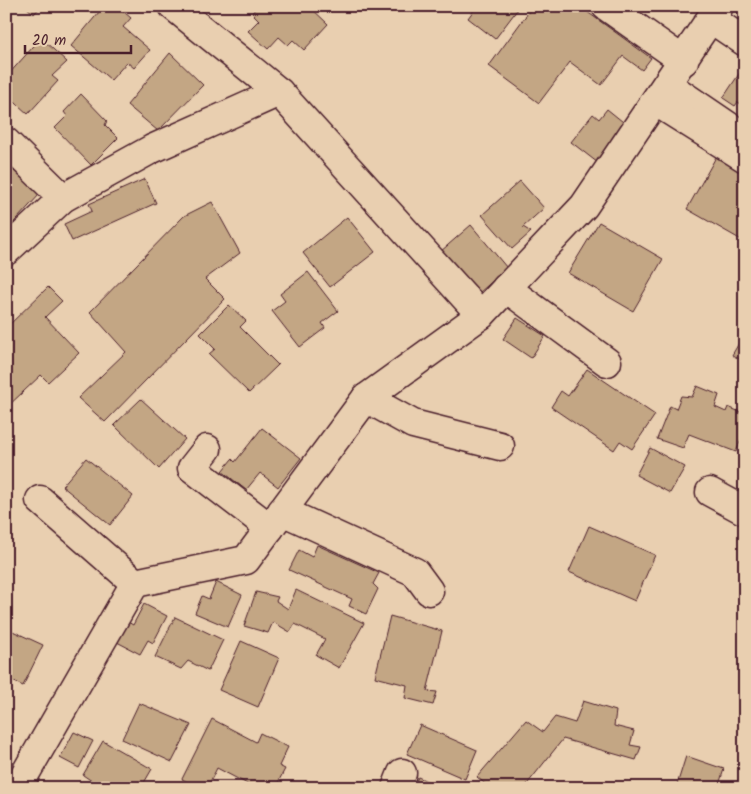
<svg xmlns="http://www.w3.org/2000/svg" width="751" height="794" viewBox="0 0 751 794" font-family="Kalam,sans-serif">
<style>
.building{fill:#c3a684;stroke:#4a1f2b}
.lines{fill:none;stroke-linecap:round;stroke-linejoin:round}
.street-casing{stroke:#4a1f2b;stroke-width:31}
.street{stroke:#e9cfb0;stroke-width:28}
</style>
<rect width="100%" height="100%" fill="#e9cfb0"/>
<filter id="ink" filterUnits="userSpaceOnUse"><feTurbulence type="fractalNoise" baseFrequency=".02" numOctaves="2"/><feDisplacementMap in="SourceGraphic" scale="10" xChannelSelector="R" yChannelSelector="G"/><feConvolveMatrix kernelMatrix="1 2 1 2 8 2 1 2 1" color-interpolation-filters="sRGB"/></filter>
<g filter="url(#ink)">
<g class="building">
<polygon points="25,6 41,6 34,14"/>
<polygon points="104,6 117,6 131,18 123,27 150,50 134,68 127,62 111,80 71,46"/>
<polygon points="257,6 309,6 328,24 304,50 293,40 288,45 279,37 268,49 248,31 259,20 252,13"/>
<polygon points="477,6 513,6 512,8 517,10 495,39 468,18"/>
<polygon points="533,6 579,6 651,58 642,70 623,56 601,85 570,62 539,103 489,66"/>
<polygon points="41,38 67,62 52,76 58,81 28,114 6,94 6,89 13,81 7,76"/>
<polygon points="170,53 203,85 158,131 127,105"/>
<polygon points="745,65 745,107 738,102 735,106 723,98"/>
<polygon points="81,94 107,121 105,125 118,138 91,165 55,128 67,116 64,112"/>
<polygon points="607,109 628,126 598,163 571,142 593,114 599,119"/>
<polygon points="716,157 745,173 745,242 687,209"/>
<polygon points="6,164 40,194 6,231"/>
<polygon points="145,179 156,203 72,241 64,224 92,211 89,204"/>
<polygon points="520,181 544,208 523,227 531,232 512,249 482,215"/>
<polygon points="212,202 240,253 205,279 225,299 105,422 78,398 126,352 90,312 184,216"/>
<polygon points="347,217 375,252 330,287 303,253"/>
<polygon points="599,222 663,259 633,311 568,273"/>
<polygon points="471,225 507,268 478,294 440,252"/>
<polygon points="308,272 338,311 322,323 325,328 300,347 272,311 285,301 280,294"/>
<polygon points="48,287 62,301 45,317 79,353 48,382 41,375 6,408 6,328"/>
<polygon points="229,305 246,321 240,327 278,365 249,393 209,354 215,349 200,334"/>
<polygon points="517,318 545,336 531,358 503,339"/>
<polygon points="745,333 745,362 732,355"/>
<polygon points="587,369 655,415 632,449 620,441 614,450 551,407 561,391 568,396"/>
<polygon points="697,386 719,395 715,407 726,412 728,407 745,414 745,430 736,452 689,434 683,448 657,439 670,406 676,409 681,396 692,397"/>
<polygon points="141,399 185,439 159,469 114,425"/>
<polygon points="262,428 301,458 278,487 260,473 246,490 222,471 232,459 235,462"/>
<polygon points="650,448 685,467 670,493 636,475"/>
<polygon points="86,458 133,496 110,525 62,486"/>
<polygon points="589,526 655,555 635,601 569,572"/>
<polygon points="317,545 379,573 373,584 378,589 366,614 349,606 352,599 289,570 299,550 312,557"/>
<polygon points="216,582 242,595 228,627 195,613 202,596 209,599"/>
<polygon points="296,590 364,623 339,668 316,655 325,639 295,624 290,632 273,622 268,633 244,626 256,592 278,597 276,601 288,609"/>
<polygon points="144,604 167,616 153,643 148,640 140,654 117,642 128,622 133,625"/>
<polygon points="390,616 442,631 427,691 437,692 433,705 405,698 407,685 375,677"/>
<polygon points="175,617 223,640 208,671 188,661 181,669 155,657"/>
<polygon points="6,628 43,645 23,686 6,678"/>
<polygon points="241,641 279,658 258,707 219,690"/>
<polygon points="583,701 616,711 614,726 634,731 630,745 641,747 636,760 563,739 524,788 490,788 477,777 526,720 543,732 555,717 575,723"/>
<polygon points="139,703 191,725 172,762 122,739"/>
<polygon points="212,719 256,742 260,733 288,747 279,766 285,769 275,788 255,788 217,768 207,788 199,788 182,779"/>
<polygon points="420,725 477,750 465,779 407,754"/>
<polygon points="74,732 93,741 79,768 60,758"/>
<polygon points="103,741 152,769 141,788 102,788 83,775"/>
<polygon points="686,756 724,769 718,788 676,788"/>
<polygon points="744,775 745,788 741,788"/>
<polygon points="418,777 442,788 413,788"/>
</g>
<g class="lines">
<defs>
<g id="street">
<polyline points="173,6 279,92 481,315"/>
<polyline points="606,6 684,61"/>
<polyline points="711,19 745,42"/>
<polyline points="668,85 743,136"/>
<polyline points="656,102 745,158"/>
<polyline points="6,142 63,198"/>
<polyline points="6,251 63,198 152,149 279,92"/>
<polyline points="506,288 607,362"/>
<polyline points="366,398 413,424 500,446"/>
<polyline points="207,449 192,468 270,528"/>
<polyline points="710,492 745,511"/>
<polyline points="40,500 135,583"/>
<polyline points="282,511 415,572 429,591"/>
<polyline points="17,788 135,583 246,560 366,398 481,315 584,206 719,6"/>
<polyline points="396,788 402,773"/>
</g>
</defs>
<use href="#street" class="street-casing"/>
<use href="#street" class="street"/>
</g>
</g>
<rect width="751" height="794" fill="none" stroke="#e9cfb0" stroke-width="25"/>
<rect x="12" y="12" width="726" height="769" fill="none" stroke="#4a1f2b" stroke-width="2" filter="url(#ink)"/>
<path d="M25 45v8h106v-8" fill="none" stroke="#4a1f2b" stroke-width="2.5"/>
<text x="32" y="45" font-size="15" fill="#4a1f2b" stroke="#e9cfb0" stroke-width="4" paint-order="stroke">20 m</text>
</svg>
